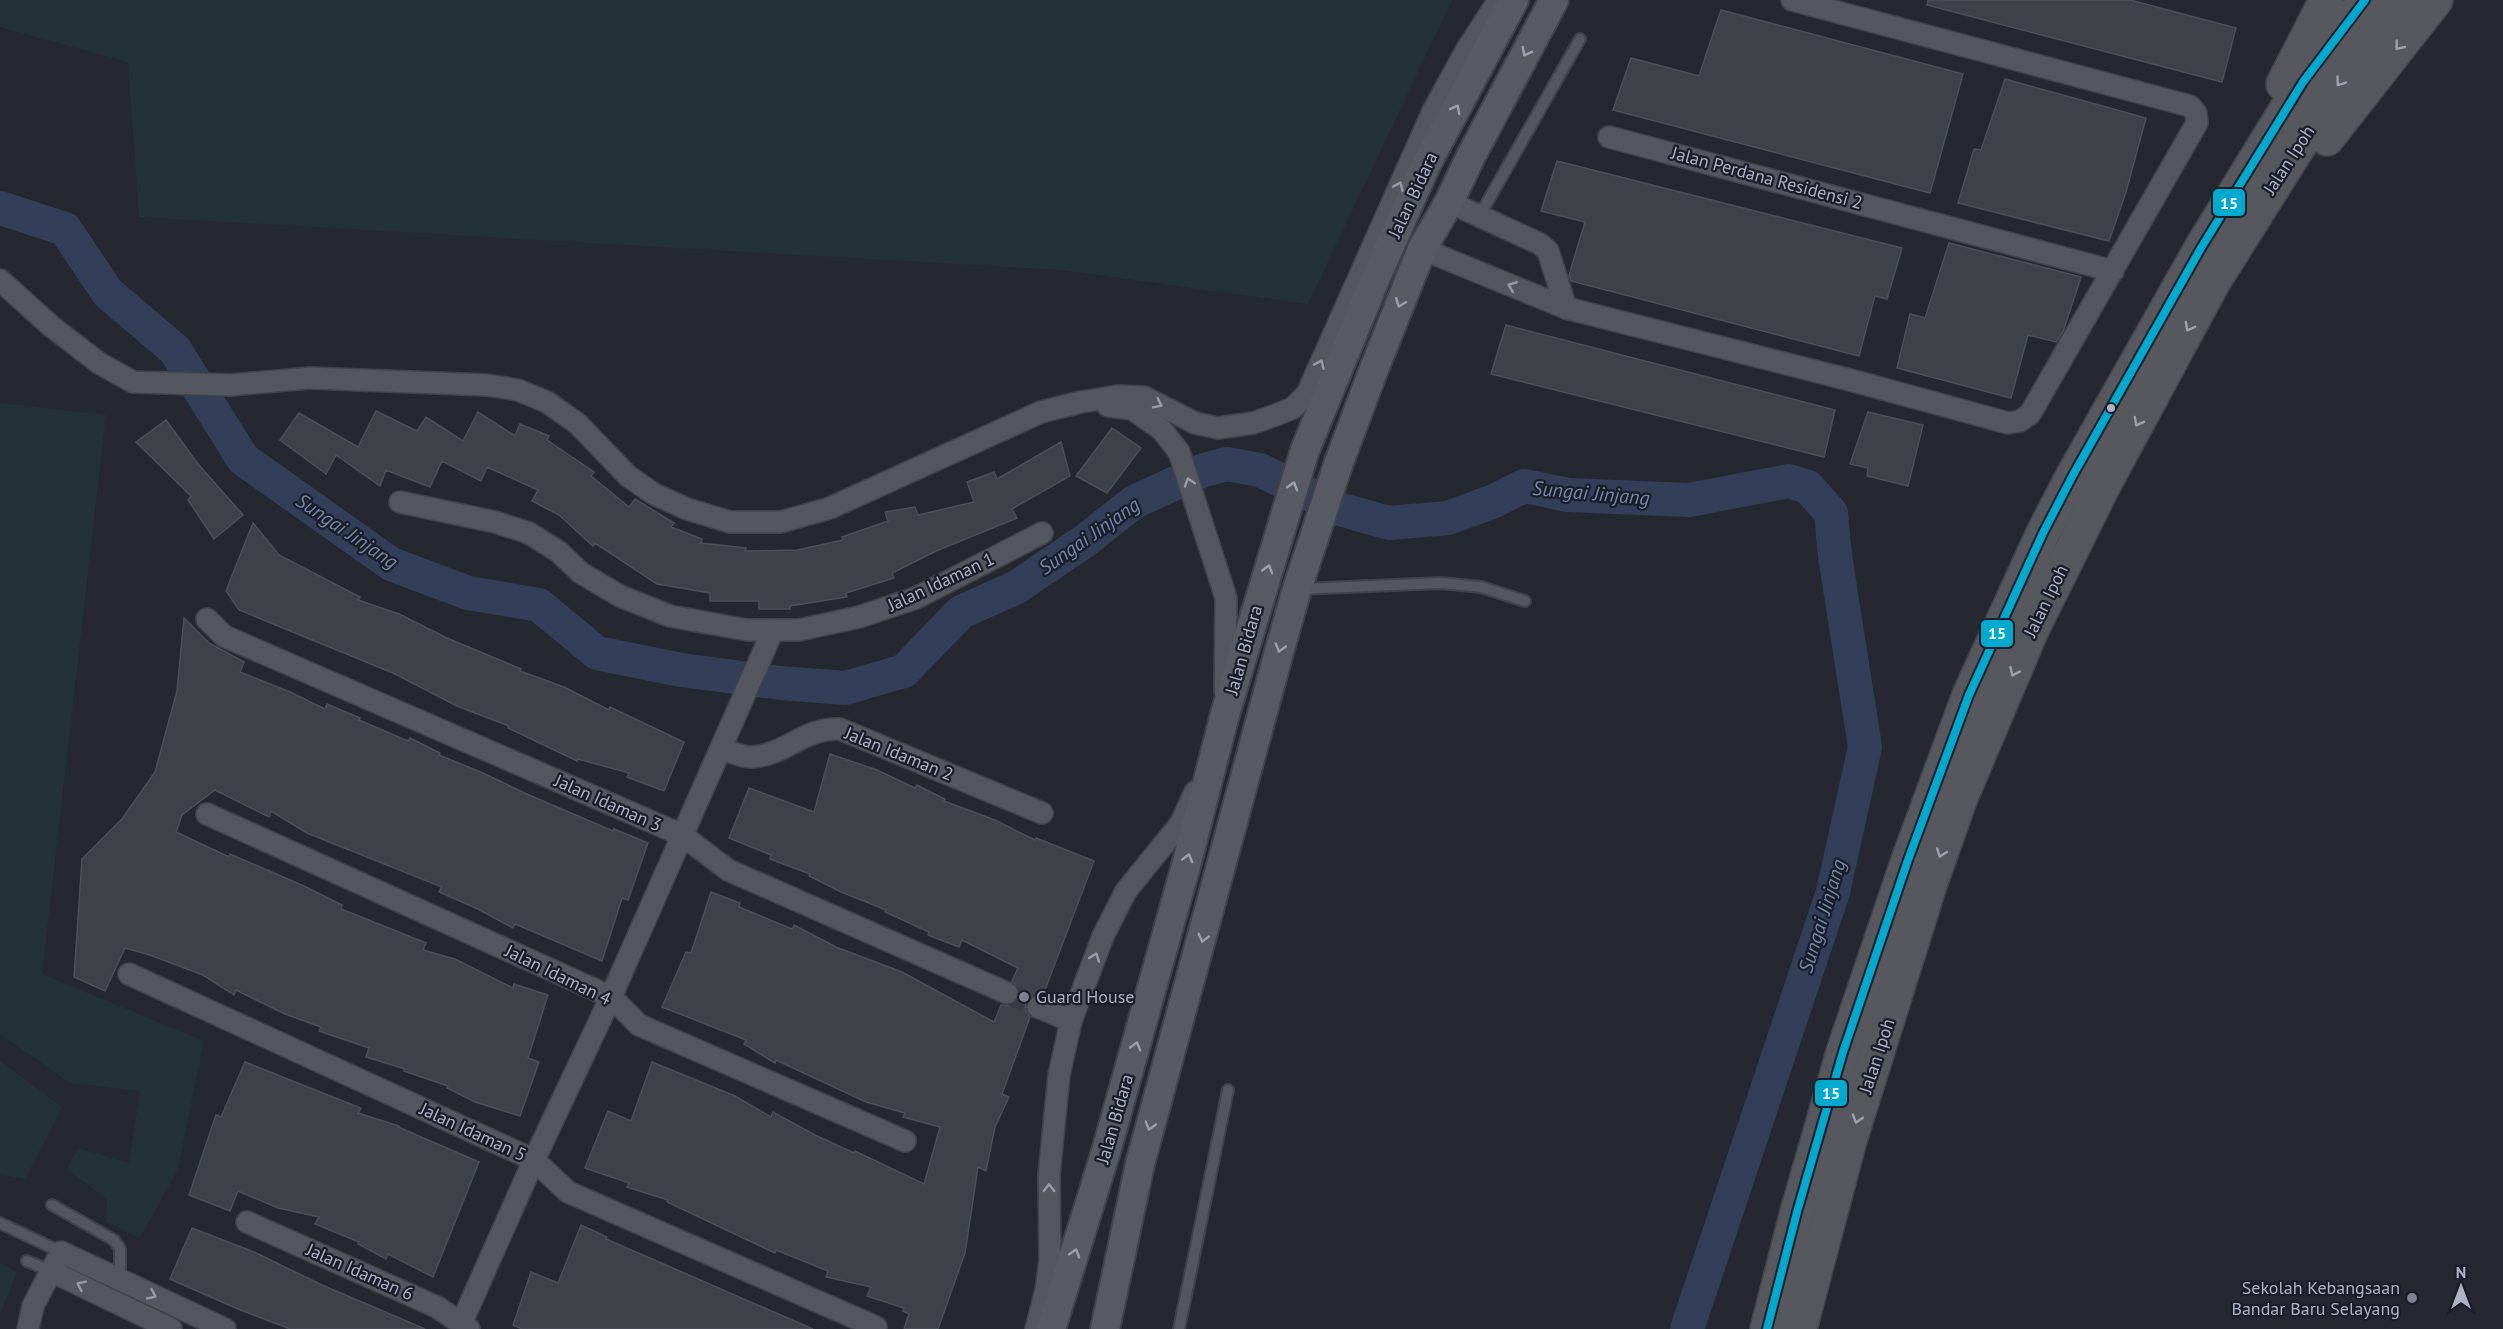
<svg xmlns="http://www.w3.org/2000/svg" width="2503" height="1329" viewBox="0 0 2503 1329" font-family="'PT Sans',sans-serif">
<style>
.green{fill:#233236}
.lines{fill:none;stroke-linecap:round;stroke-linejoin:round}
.river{stroke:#333f58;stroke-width:34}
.building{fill:#3d4148;stroke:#4c5058;stroke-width:1.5}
.minor-tunnel{stroke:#393d46;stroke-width:21;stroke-dasharray:21 10;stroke-linecap:butt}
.service-casing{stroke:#404349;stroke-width:14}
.minor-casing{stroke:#404349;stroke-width:24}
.secondary-casing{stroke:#404349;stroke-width:32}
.trunk-casing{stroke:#41444c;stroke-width:36}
.service{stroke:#54575f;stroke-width:10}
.minor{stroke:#54575f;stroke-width:21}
.secondary{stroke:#585b64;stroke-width:28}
.trunk{stroke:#56585d;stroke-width:33}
.bus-1-casing{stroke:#191e2a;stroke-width:12}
.bus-1{stroke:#00a9ce;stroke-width:8}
.oneway{stroke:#9ca1af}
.oneway2{stroke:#9ca1b0}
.oneway3{stroke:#979caa}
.bus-dot{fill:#adb3c3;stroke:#191e2a;stroke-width:2}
.poi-dot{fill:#7d8290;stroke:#191e2a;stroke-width:2}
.labels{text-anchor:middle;stroke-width:4.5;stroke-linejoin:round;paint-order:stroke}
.street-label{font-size:18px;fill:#adb3c3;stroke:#191e2a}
.poi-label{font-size:18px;fill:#adb3c3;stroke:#191e2a;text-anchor:start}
.water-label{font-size:20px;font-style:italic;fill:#7687aa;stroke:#191e2a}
.line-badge{stroke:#191e2a;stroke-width:2}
.badge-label{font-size:16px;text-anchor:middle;font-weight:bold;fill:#fff}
</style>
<rect width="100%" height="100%" fill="#252830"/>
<g class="green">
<polygon points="0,0 1452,0 1308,304 1061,270 139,217 128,62 0,27"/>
<polygon points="0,403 106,415 42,974 204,1041 178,1169 140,1238 106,1222 107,1199 67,1169 78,1148 129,1163 140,1091 70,1083 0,1034"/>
<polygon points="0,1061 62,1107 25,1179 0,1175"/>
<polygon points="0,1263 17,1272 0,1314"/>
</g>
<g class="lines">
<polyline class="river" points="0,208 65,229 108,293 175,350 243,459 391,564 468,593 539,605 597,653 681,670 781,683 845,688 904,671 961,612 1017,587 1086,540 1134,502 1204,470 1227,464 1260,470 1339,509 1389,523 1448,518 1494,501 1524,486 1568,495 1689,500 1789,481 1808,487 1831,513 1835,556 1865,747 1833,892 1687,1329"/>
</g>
<g class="building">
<polygon points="1928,0 2130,0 2236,28 2222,82 1927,5"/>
<polygon points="1721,10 1963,74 1930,193 1613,110 1631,58 1699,76"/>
<polygon points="2005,79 2146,118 2126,192 2109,241 1958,203 1974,149 1981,150"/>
<polygon points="1557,161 1902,248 1887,299 1875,296 1859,356 1571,281 1569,275 1585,222 1541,211"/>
<polygon points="1949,243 2081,277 2063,332 2056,342 2028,335 2011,398 1897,368 1910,314 1925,318"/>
<polygon points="1506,325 1835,410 1824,457 1491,374"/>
<polygon points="376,411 417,431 426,417 463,441 478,412 515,436 520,424 549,436 547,440 594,472 591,476 629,507 635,499 674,523 671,527 702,539 701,543 746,548 745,551 797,550 843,540 842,537 888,521 885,512 915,507 918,515 974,502 967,482 994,472 997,479 1061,442 1070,476 1012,509 1017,518 936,551 892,573 894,578 846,593 847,597 790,606 790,609 759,609 759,601 710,601 710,593 657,584 595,543 593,546 559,515 532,501 538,490 487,467 481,481 442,461 430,487 386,470 380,486 336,455 326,474 280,440 299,413 358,447"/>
<polygon points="1868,412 1923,425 1908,486 1867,476 1868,468 1850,464"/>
<polygon points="166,420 198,464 243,515 214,539 188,500 191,496 136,442"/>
<polygon points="1112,428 1141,448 1107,493 1076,476"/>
<polygon points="253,523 279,555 360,597 358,600 399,614 447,638 521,669 520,671 564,687 609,710 610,707 684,742 664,791 627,777 629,773 578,759 577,761 508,728 509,726 457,706 393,673 239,610 226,591"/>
<polygon points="184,618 209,643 244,662 240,672 290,692 325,709 327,704 360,718 359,720 408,741 410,738 440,753 439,755 483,773 529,795 613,831 614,829 648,843 628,900 622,898 602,961 515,924 513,928 478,909 439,892 442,887 307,833 271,811 269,817 215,790 182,815 176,832 229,857 230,854 304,886 342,905 341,909 426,943 423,950 455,959 513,988 514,984 548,995 528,1058 539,1062 520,1116 475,1102 447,1088 448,1086 404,1071 405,1069 366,1057 369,1048 319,1031 321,1027 285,1014 236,990 234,995 203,975 150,955 125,948 105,991 74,977 82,859 122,819 155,772 177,691"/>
<polygon points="830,754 877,770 915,788 917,785 945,799 944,801 995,820 1035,840 1036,838 1094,861 1043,995 1031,997 1026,1003 1025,1009 1030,1017 1002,1094 1009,1097 995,1127 986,1171 978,1167 965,1253 938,1329 904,1329 909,1314 903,1311 904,1308 867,1296 871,1287 826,1277 828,1271 776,1250 775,1253 667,1202 668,1200 627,1187 629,1183 585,1168 608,1111 631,1121 652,1062 735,1096 771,1117 773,1112 815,1135 854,1153 855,1151 924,1184 940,1127 903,1117 905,1113 866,1102 776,1060 775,1063 744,1044 746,1040 662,1007 686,952 691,953 711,892 740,903 739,907 792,929 794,925 836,947 902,972 994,1022 1001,1005 1009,1006 1018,999 1020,991 1012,981 1018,968 962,940 959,947 928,935 929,932 885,912 886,910 839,891 809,876 810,874 770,859 771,855 729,838 749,788 814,812"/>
<polygon points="245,1062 361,1108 358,1113 399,1126 398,1127 479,1162 433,1277 388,1254 386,1259 358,1244 359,1242 315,1224 319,1217 278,1208 238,1191 230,1211 189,1195 216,1115 221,1117"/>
<polygon points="581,1225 607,1237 606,1239 813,1329 522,1329 513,1325 531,1272 558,1283"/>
<polygon points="192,1228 254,1252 322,1285 425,1329 290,1329 238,1309 170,1279"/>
</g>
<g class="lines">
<polyline class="minor-tunnel" points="1007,993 1038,1007"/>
<defs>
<g id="service">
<polyline points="1480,215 1580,39"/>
<polyline points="1300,589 1441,583 1481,587 1525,601"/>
<polyline points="52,1205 114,1240 120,1249 120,1280"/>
<polyline points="0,1223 61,1252"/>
<polyline points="27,1261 51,1271"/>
<polyline points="1179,1329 1228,1090"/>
</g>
<g id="minor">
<polyline points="1609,137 2113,271"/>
<polyline points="1449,202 1540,244 1548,251 1566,308"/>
<polyline points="1422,249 1566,308 1854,381 2008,423 2020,421 2030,414 2197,123 2196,113 2190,106 1792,0"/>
<polyline points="0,280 51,326 99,363 133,382 231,385 310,378 487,385 518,390 547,402 578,424 628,476 654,494 687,509 730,522 781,522 830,508 1041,412 1081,402 1118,396 1144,397 1195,423 1218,428 1253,423 1276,415 1293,408 1307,394 1433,111 1467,49 1499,0"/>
<polyline points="1108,406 1132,409 1162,430 1179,452 1226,598 1225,691"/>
<polyline points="400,502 495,522 529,533 559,552 581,573 620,596 670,616 747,630 799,630 859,617 916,598 1042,533"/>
<polyline points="207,619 224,636 682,835 728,870 1007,993"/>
<path d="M721,749C730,751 743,758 752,757C786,755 805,727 840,729L1042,813"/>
<polyline points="207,814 611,997 639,1025 905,1141"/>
<polyline points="129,974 534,1160 568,1192 876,1327"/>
<polyline points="1038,1007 1071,1021"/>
<polyline points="247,1222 437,1307 469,1329"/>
<polyline points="51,1271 171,1329"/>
<polyline points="461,1324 534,1160 611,997 773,630"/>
<polyline points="28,1329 33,1306 61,1252 225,1329"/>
<polyline points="1036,1329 1046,1290 1050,1260 1049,1175 1059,1075 1071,1021 1103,936 1126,891 1181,823 1195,792"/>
</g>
<g id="secondary">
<polyline points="1051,1329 1107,1148 1187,862 1225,714 1305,450 1376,277 1427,163 1514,0"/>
<polyline points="1105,1329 1140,1164 1279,652 1297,589 1338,465 1372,374 1422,249 1449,202 1471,156 1554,0"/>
</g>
<g id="trunk">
<polyline points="2283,84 2326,0"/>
<polyline points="2327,139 2436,0"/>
<polyline points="1767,1329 1797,1212 1843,1052 1908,860 1969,695 2043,533 2073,475 2201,248 2303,82 2365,0"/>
<polyline points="1800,1329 1850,1140 1930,885 1960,800 2032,630 2103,487 2213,283 2328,100 2398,0"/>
</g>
</defs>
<use href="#service" class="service-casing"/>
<use href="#minor" class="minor-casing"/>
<use href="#secondary" class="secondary-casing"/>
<use href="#trunk" class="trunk-casing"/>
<use href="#service" class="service"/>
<use href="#minor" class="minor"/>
<use href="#secondary" class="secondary"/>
<use href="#trunk" class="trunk"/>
<defs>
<polyline id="bus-1" points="1767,1329 1797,1212 1843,1052 1908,860 1969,695 2043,533 2073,475 2201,248 2303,82 2365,0"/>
</defs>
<use href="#bus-1" class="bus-1-casing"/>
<use href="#bus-1" class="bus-1"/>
</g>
<defs><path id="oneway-chevron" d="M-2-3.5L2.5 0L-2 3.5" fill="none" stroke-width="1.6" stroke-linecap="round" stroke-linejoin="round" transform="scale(1.5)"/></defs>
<g class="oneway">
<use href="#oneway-chevron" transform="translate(2399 46) rotate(129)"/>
<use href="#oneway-chevron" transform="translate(2340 82) rotate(125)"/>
<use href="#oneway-chevron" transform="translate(2189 327) rotate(118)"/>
<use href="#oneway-chevron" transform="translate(2138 422) rotate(118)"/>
<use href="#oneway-chevron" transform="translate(2014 672) rotate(114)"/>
<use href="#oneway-chevron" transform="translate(1941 853) rotate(110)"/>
<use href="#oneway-chevron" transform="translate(1857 1119) rotate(107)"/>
</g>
<g class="oneway2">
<use href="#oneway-chevron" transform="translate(1526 52) rotate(118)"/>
<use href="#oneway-chevron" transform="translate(1456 109) rotate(-62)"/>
<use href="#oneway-chevron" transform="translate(1400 303) rotate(112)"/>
<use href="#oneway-chevron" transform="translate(1293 486) rotate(-72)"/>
<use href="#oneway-chevron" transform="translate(1268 569) rotate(-74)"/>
<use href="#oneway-chevron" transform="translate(1280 648) rotate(106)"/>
<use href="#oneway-chevron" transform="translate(1188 858) rotate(-75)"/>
<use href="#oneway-chevron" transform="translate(1203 938) rotate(105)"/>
<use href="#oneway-chevron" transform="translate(1136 1046) rotate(-74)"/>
<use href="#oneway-chevron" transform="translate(1150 1126) rotate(106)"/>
<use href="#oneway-chevron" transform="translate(1075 1253) rotate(-73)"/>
</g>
<g class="oneway3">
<use href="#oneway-chevron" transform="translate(1399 186) rotate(-66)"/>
<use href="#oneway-chevron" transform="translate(1512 286) rotate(-158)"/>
<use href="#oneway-chevron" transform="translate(1320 364) rotate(-66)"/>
<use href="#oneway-chevron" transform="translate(1158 404) rotate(26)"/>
<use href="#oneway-chevron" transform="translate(1189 482) rotate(-108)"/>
<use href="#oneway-chevron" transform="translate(1095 957) rotate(-70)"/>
<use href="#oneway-chevron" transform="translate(1049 1188) rotate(-91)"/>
<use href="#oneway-chevron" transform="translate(81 1285) rotate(-154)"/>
<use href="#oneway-chevron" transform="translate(152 1295) rotate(25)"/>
</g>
<circle class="bus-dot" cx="2111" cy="408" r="5"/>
<g class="poi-dot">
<circle cx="1024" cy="997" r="6"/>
<circle cx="2412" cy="1298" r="6"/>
</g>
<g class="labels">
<g class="street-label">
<text transform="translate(2289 160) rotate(-57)" y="6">Jalan Ipoh</text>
<text transform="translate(1767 178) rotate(15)" y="6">Jalan Perdana Residensi 2</text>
<text transform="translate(1413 195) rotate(-65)" y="6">Jalan Bidara</text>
<text transform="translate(941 582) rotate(-25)" y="6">Jalan Idaman 1</text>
<text transform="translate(2046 601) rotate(-64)" y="6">Jalan Ipoh</text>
<text transform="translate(1244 650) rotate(-74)" y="6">Jalan Bidara</text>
<text transform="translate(899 754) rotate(22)" y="6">Jalan Idaman 2</text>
<text transform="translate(608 803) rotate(24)" y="6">Jalan Idaman 3</text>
<text transform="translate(558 975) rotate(26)" y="6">Jalan Idaman 4</text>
<text transform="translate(1877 1056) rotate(-72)" y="6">Jalan Ipoh</text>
<text transform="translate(1115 1119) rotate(-74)" y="6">Jalan Bidara</text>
<text transform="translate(473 1132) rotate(25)" y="6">Jalan Idaman 5</text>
<text transform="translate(360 1272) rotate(24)" y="6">Jalan Idaman 6</text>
</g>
<g class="poi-label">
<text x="1036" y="1003">Guard House</text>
<text x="2400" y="1294" text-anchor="end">Sekolah Kebangsaan<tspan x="2400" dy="21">Bandar Baru Selayang</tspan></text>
</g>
<g class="water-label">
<text transform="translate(1591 493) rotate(5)" y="7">Sungai Jinjang</text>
<text transform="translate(347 531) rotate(34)" y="7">Sungai Jinjang</text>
<text transform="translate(1089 536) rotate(-35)" y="7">Sungai Jinjang</text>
<text transform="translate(1822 916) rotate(-73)" y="7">Sungai Jinjang</text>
</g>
</g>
<g class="line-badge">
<rect x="2212" y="188" width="34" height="29" rx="6" fill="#00a9ce"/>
<rect x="1980" y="619" width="34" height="29" rx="6" fill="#00a9ce"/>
<rect x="1814" y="1079" width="34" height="28" rx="6" fill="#00a9ce"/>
</g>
<g class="badge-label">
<text x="2229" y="209">15</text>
<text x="1997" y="639">15</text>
<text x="1831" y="1099">15</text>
</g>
<g transform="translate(2461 1287)" stroke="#191e2a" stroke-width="4.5" paint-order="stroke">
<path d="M0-4.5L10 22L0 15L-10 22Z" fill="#adb3c3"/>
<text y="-9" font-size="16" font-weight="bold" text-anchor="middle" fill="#adb3c3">N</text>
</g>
</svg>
